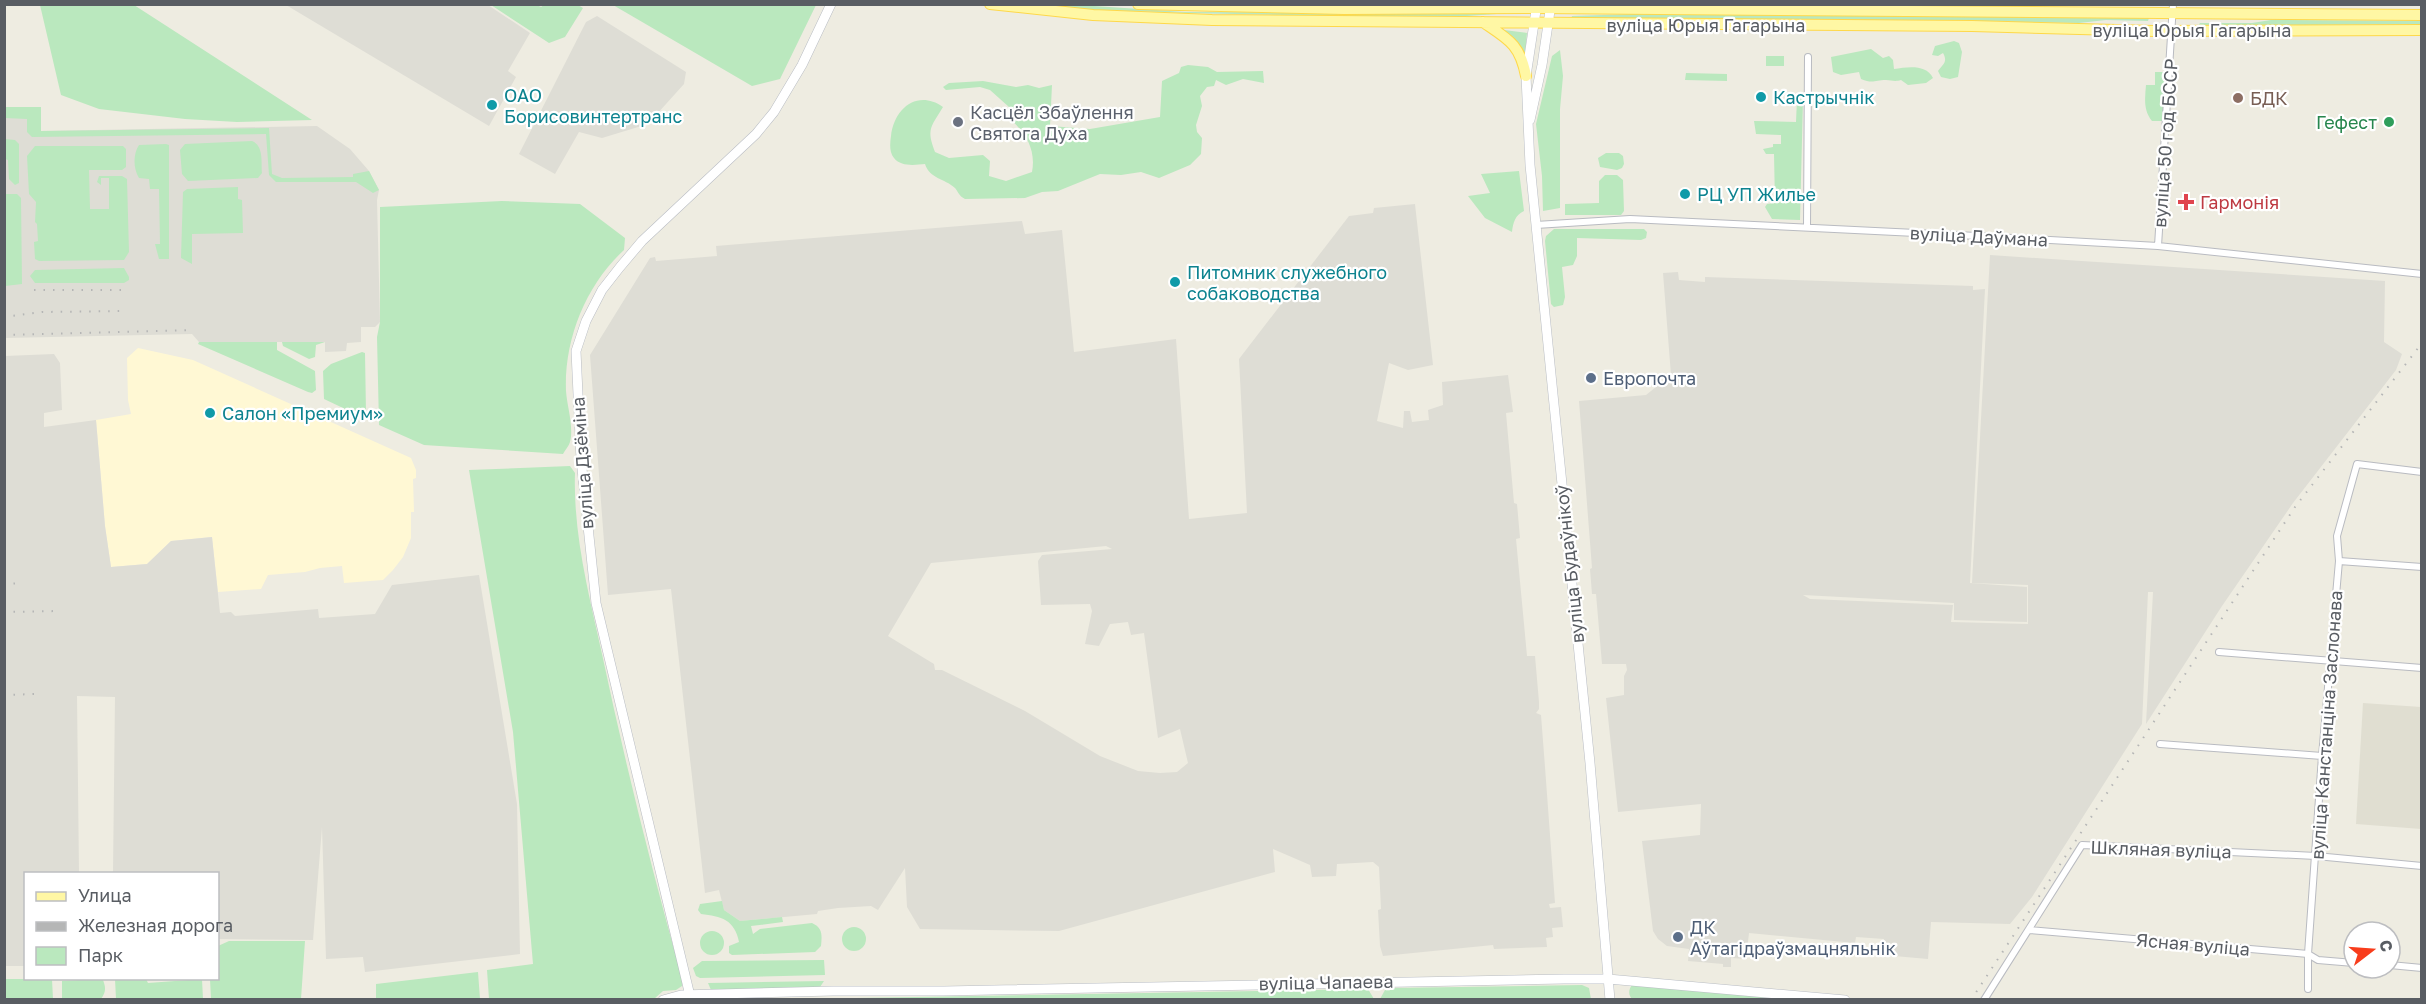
<svg xmlns="http://www.w3.org/2000/svg" width="2426" height="1004" viewBox="0 0 2426 1004" font-family="'Golos Text',sans-serif">
<style>
.commercial{fill:#fff8d4}
.industrial{fill:#deddd5;fill-rule:evenodd}
.education{fill:#e0ded1}
.green{fill:#bae8be}
.lines{fill:none;stroke-linecap:round;stroke-linejoin:round}
.street-casing{stroke:#b9bbc1;stroke-width:8}
.secondary-casing{stroke:#b9bdc4;stroke-width:10}
.primary-casing{stroke:#fed84a;stroke-width:12}
.street{stroke:#fff;stroke-width:6}
.secondary{stroke:#fff;stroke-width:9}
.primary{stroke:#fff7a4;stroke-width:10}
.rail{stroke:#b5b6b6;stroke-width:2;stroke-dasharray:1.5 8;stroke-linecap:butt}
.culture-dot{fill:#0f9aa8;stroke:#fff;stroke-width:2}
.education-dot{fill:#8d6e63;stroke:#fff;stroke-width:2}
.worship-dot{fill:#6b7280;stroke:#fff;stroke-width:2}
.leisure-dot{fill:#2e9e5b;stroke:#fff;stroke-width:2}
.health-dot{fill:#e0444e;stroke:#fff;stroke-width:2}
.service-dot{fill:#5c6f8a;stroke:#fff;stroke-width:2}
.labels{text-anchor:middle;dominant-baseline:central;stroke-width:4.5;stroke-linejoin:round;paint-order:stroke}
.street-label{font-size:18px;fill:#595d63;stroke:#fff}
.culture-label{font-size:18px;fill:#0d838f;stroke:#fff;text-anchor:start}
.education-label{font-size:18px;fill:#785e54;stroke:#fff;text-anchor:start}
.worship-label{font-size:18px;fill:#5b616d;stroke:#fff;text-anchor:start}
.leisure-label{font-size:18px;fill:#27864d;stroke:#fff;text-anchor:end}
.health-label{font-size:18px;fill:#be3a42;stroke:#fff;text-anchor:start}
.service-label{font-size:18px;fill:#4e5e75;stroke:#fff;text-anchor:start}
</style>
<rect width="100%" height="100%" fill="#eeece1"/>
<!-- commercial -->
<path class="commercial" d="M138 348 193 360 411 458 416 470V478L413 479 414 512H411V538L403 557 393 570 383 580 344 583 342 566 320 568 305 572 268 575 261 589 218 592 212 537 171 541 147 564 111 567 105 526 96 420 131 414 128 400 127 358Z"/>
<!-- industrial -->
<path class="industrial" d="M286 5H488L530 33 508 71 516 77 489 126Z
M597 16 686 72 684 84 648 124 602 138 579 132 555 174 519 154 586 22Z
M4 107H41V131L317 126 350 149 369 171 379 190 377 200 380 322 375 327H361V342L347 343 346 351 325 352V342H199L192 334 5 338Z
M1415 204 1433 365 1408 370 1389 363 1377 421 1403 428 1404 411H1410L1412 422 1429 420 1428 410 1443 405 1442 382 1508 375 1513 412 1506 413 1514 503 1517 504 1520 538 1516 539 1527 656H1535L1539 702V709L1536 713 1541 715 1545 767 1555 903 1549 904 1550 908 1561 907 1563 927 1552 928 1553 937 1546 938 1547 947 1494 949 1493 945 1383 956 1380 946 1378 910 1381 909 1379 867 1373 862 1337 864 1336 876 1312 877 1310 865 1273 849 1275 872 1059 931 920 929 907 907 905 868 878 910 871 906 838 908 818 911 817 914 740 921 724 910 719 890 705 893 671 589 608 595 590 355 650 258 655 257 656 261 717 256 716 246 1022 221 1025 234 1062 230 1074 352 1176 339 1189 519 1247 513 1239 359 1349 216 1373 213 1374 208ZM1106 546 1112 549 1042 555 1038 561 1041 605 1090 604 1092 611 1085 644 1099 646 1110 624 1128 622 1131 635 1144 633 1158 738 1180 729 1188 763 1177 772 1160 773 1138 771 1100 756 1025 711 942 670H935L934 664 888 636 931 563Z
M1990 255 2385 281 2384 342 2402 354 2396 370 2293 503 2222 606 2146 724 2153 592H2148L2142 724 2032 897 2010 924 1931 922 1928 959 1883 955 1884 939 1856 937 1855 943 1749 933 1746 959 1731 958V967H1723V964L1688 961 1689 949 1667 946 1658 939 1653 931 1642 841 1700 835 1701 804 1618 812 1606 698 1624 695V676L1627 670 1626 664H1602L1596 594H1592L1590 569 1592 568 1579 401 1646 395 1671 375 1663 273 1678 272 1679 280 1705 282V277L1973 286V290L1985 289 1970 583 2027 587V622L1954 620V603L1803 595 1810 599 1953 605 1951 622 2028 624V585L1972 583Z
M54 354 60 363 62 410 44 413V427L96 420 105 526 111 567 147 564 171 541 212 537 220 613 231 612 235 616 318 609 319 618 375 614 392 585 479 575 517 804 520 954 365 972 363 957 326 959 322 827 313 940 218 939V874L113 873 115 697 77 696 79 873 26 874 25 966H5V356Z"/>
<!-- education -->
<path class="education" d="M2363 703 2421 707V829L2356 824Z"/>
<!-- green -->
<path class="green" d="M576 4 583 8 565 37 549 43 491 5H537L541 7 544 5Z
M1064 4 1185 12 1511 13 1438 18 1185 13 1076 9 1045 5Z
M40 5H134L312 120 237 122 185 119 99 109 61 95Z
M613 5H816L780 79 752 86Z
M1634 14 2149 18 2148 21 2106 20 2079 23 1796 19 1571 20 1572 16Z
M2271 20 2422 21 2421 24 2198 26 2200 23H2252Z
M1504 30 1527 33 1525 54 1504 32Z
M1954 41 1959 43 1962 52 1958 77 1950 79 1941 77 1938 71C1943 64 1948 62 1943 53L1938 56 1932 55 1935 46Z
M1871 49 1883 58 1889 56 1893 60 1894 69C1908 67 1926 64 1933 78L1926 83 1908 85 1901 80C1894 82 1892 80 1886 80 1875 80 1873 84 1861 79L1859 72 1841 75 1833 72 1831 57Z
M1560 50 1563 76 1560 109V208L1543 211 1542 176 1536 124 1552 56Z
M1766 56H1784V66H1766Z
M1188 65 1208 67 1217 72 1263 71 1264 83 1243 79 1226 85 1216 80 1214 86 1207 87 1200 96 1202 106 1196 125 1197 132 1202 138 1201 154 1190 165 1159 178 1141 172 1121 175 1100 174 1058 191 1042 192 1025 198 965 199C959 196 959 193 955 188 944 178 930 179 925 164 915 165 901 167 894 158 889 152 890 143 891 136 894 109 917 89 943 107 931 127 926 129 935 152L949 158 983 155 990 161 989 176 1006 181 1032 172C1036 151 1027 134 1011 120L1009 107 990 90 980 87 946 90 943 87 949 83 983 81 1016 87 1028 85 1039 88 1052 85 1050 126 1090 129 1160 117 1162 81 1179 73 1181 67Z
M2155 72H2165L2163 121H2152C2143 110 2145 98 2146 85H2155Z
M1686 73 1727 74V81L1685 80Z
M1797 99H1803L1800 220 1772 219 1765 207 1767 204 1775 203 1774 154H1766L1763 149 1773 147V144H1781V135L1756 134 1754 121 1796 122Z
M5 107H41V131L269 128 272 174 282 178 353 177V174L369 171 379 190 373 193 356 182H276L269 175 266 134 32 137 27 132V119L5 118Z
M5 139 15 140 19 144V183L15 185 9 179 8 160 5 159Z
M252 141C264 146 261 162 262 173L258 178 188 181 182 174 180 150 185 144Z
M166 144 169 145V259H159L155 244H160L159 189H150L149 179 139 178C133 168 133 154 139 145Z
M35 146H123L126 149V167L122 170H89L90 209H109V178H101V185L97 182 99 176H122L127 179 129 252 124 260 39 261 35 259 34 242 38 241 37 224 35 222 36 202 29 194 27 156Z
M1606 153H1619L1623 156 1624 164 1622 168 1617 170 1600 167 1598 158Z
M1519 171 1524 211C1515 215 1513 223 1512 232L1485 218 1468 196 1490 193 1481 174Z
M1605 175H1617L1623 180 1624 211 1621 215H1565V204L1599 203V181Z
M238 187V199L242 200 243 233 192 234V264L181 258 183 192 187 189Z
M5 194H17L21 198 22 284 5 286Z
M502 201 580 204 625 238 624 250C586 285 564 339 566 391 567 406 574 427 570 442 569 446 565 450 563 454L424 445 379 425 377 337 380 322V207Z
M1554 229H1644L1647 232 1646 238 1641 240 1577 238V256L1573 265 1562 267 1565 297 1563 305 1554 307 1551 304 1545 241 1546 236Z
M124 268 129 277V280L124 283H35L30 276 35 270Z
M199 342H277V350L315 371 316 390 312 393 308 392 198 344Z
M282 342H325L316 345 315 357 309 359 283 346Z
M362 352 365 353 366 413 362 417 324 399 323 371 331 364Z
M570 466 575 473C573 534 589 595 602 654 625 763 652 871 682 978V986L676 990 663 991 654 999H489L487 970 533 964 513 732 469 470Z
M722 901 724 910 740 921 782 917 783 922 751 926 753 934 760 929 812 923C823 928 822 935 821 946L815 952 732 955 729 953V946L739 942C735 920 721 916 701 914L698 910 700 904Z
M842 939a12 12 0 1 1 24 0a12 12 0 1 1-24 0Z
M700 943a12 12 0 1 1 24 0a12 12 0 1 1-24 0Z
M229 941H305L301 999H211L210 979 218 978V946Z
M824 960 825 975 700 978 696 976 693 968 702 961Z
M478 972 480 999H376V984Z
M4 979H52L53 999H5Z
M96 979 103 980C106 988 106 992 101 999H62V981Z
M115 979H146L148 983 202 979 203 999H116Z
M824 981 820 987 711 990 708 983Z
M1582 985 1589 988 1591 999H1380L1385 990 1392 988Z
M1632 985 1798 999 1634 1000C1628 997 1628 990 1632 985Z
M1368 989 1374 999H843L856 998Z"/>
<g class="lines">
<defs>
<path id="street" d="M1536 225 1630 219 1977 236 2158 246 2422 274
M1807 227 1808 57
M2158 246 2173 4
M2339 561 2422 567
M2219 652 2422 668
M2160 744 2322 756
M2030 930 2308 954 2318 960 2354 963
M2390 965 2422 968
M2308 989V954L2322 756 2339 561 2337 536 2357 464 2422 472
M1984 1000 2082 845 2316 856 2422 866"/>
<path id="secondary" d="M1537 4 1526 76 1530 165 1590 763 1610 1000
M1530 120 1542 65 1551 4
M663 1000 681 995 833 991H944L1564 979H1608L1845 1000
M691 1000 596 603 581 459 576 351 586 321 602 290 620 267 642 241 756 134 774 112 802 65 831 4"/>
<path id="primary" d="M990 4 1093 15 1212 20 1972 26 2154 31 2422 30
M1138 4 1344 9 1537 8 2422 15
M1483 22C1508 39 1520 44 1526 76"/>
</defs>
<!-- street casing -->
<use href="#street" class="street-casing"/>
<!-- secondary casing -->
<use href="#secondary" class="secondary-casing"/>
<!-- primary casing -->
<use href="#primary" class="primary-casing"/>
<!-- street -->
<use href="#street" class="street"/>
<!-- secondary -->
<use href="#secondary" class="secondary"/>
<!-- primary -->
<use href="#primary" class="primary"/>
<!-- rail -->
<path class="rail" d="M34 290H124
M4 317 42 312 123 311
M4 335 193 330
M4 584 22 583
M4 612 59 611
M4 695 36 694
M1971 1000 2295 507 2422 343"/>
</g>
<!-- markers -->
<g class="culture-dot">
<circle cx="1761" cy="97" r="6"/>
<circle cx="492" cy="105" r="6"/>
<circle cx="1685" cy="194" r="6"/>
<circle cx="1175" cy="282" r="6"/>
<circle cx="210" cy="413" r="6"/>
</g>
<circle class="education-dot" cx="2238" cy="98" r="6"/>
<circle class="worship-dot" cx="958" cy="122" r="6"/>
<circle class="leisure-dot" cx="2389" cy="122" r="6"/>
<path class="health-dot" d="M2183 193h6v6h6v6h-6v6h-6v-6h-6v-6h6z"/>
<g class="service-dot">
<circle cx="1591" cy="378" r="6"/>
<circle cx="1678" cy="937" r="6"/>
</g>
<g class="labels">
<!-- street labels -->
<g class="street-label">
<text x="1706" y="25">вуліца Юрыя Гагарына</text>
<text x="2192" y="30">вуліца Юрыя Гагарына</text>
<text transform="translate(2165 143) rotate(-86)">вуліца 50 год БССР</text>
<text transform="translate(1979 236) rotate(3)">вуліца Даўмана</text>
<text transform="translate(582 463) rotate(-94)">вуліца Дзёміна</text>
<text transform="translate(1569 564) rotate(-96)">вуліца Будаўнікоў</text>
<text transform="translate(2326 725) rotate(-86)">вуліца Канстанціна Заслонава</text>
<text transform="translate(2161 849) rotate(2)">Шкляная вуліца</text>
<text transform="translate(2193 944) rotate(5)">Ясная вуліца</text>
<text transform="translate(1326 982) rotate(-1)">вуліца Чапаева</text>
</g>
<!-- culture labels -->
<g class="culture-label">
<text x="504" y="95">ОАО<tspan x="504" dy="21">Борисовинтертранс</tspan></text>
<text x="1773" y="97">Кастрычнік</text>
<text x="1697" y="194">РЦ УП Жилье</text>
<text x="1187" y="272">Питомник служебного<tspan x="1187" dy="21">собаководства</tspan></text>
<text x="222" y="413">Салон «Премиум»</text>
</g>
<!-- education labels -->
<g class="education-label">
<text x="2250" y="98">БДК</text>
</g>
<!-- worship labels -->
<g class="worship-label">
<text x="970" y="112">Касцёл Збаўлення<tspan x="970" dy="21">Святога Духа</tspan></text>
</g>
<!-- leisure labels -->
<g class="leisure-label">
<text x="2377" y="122">Гефест</text>
</g>
<!-- health labels -->
<g class="health-label">
<text x="2200" y="202">Гармонія</text>
</g>
<!-- service labels -->
<g class="service-label">
<text x="1603" y="378">Европочта</text>
<text x="1690" y="927">ДК<tspan x="1690" dy="21">Аўтагідраўзмацняльнік</tspan></text>
</g>
</g>
<!-- border -->
<rect width="2426" height="1004" fill="none" stroke="#595d63" stroke-width="12"/>
<!-- legend -->
<rect x="24" y="872" width="195" height="108" fill="#ffffff" stroke="#bdbec1" stroke-width="1.5"/>
<rect x="36" y="892" width="30" height="9" fill="#fff7a4" stroke="#bdbec1" stroke-width="1.5"/>
<text x="78" y="902" font-size="18" fill="#595d63">Улица</text>
<rect x="36" y="922" width="30" height="9" fill="#b5b6b6" stroke="#bdbec1" stroke-width="1.5"/>
<text x="78" y="932" font-size="18" fill="#595d63">Железная дорога</text>
<rect x="36" y="947" width="30" height="18" fill="#bae8be" stroke="#bdbec1" stroke-width="1.5"/>
<text x="78" y="962" font-size="18" fill="#595d63">Парк</text>
<!-- north arrow -->
<g transform="translate(2372 950) rotate(73)"><circle r="28" fill="#ffffff" stroke="#bdbec1" stroke-width="1.5"/>
<path d="M0-4.5L10 22L0 15L-10 22Z" fill="#f83d1c"/>
<text y="-9" font-size="16" font-weight="bold" text-anchor="middle" fill="#595d63">С</text>
</g>
</svg>
